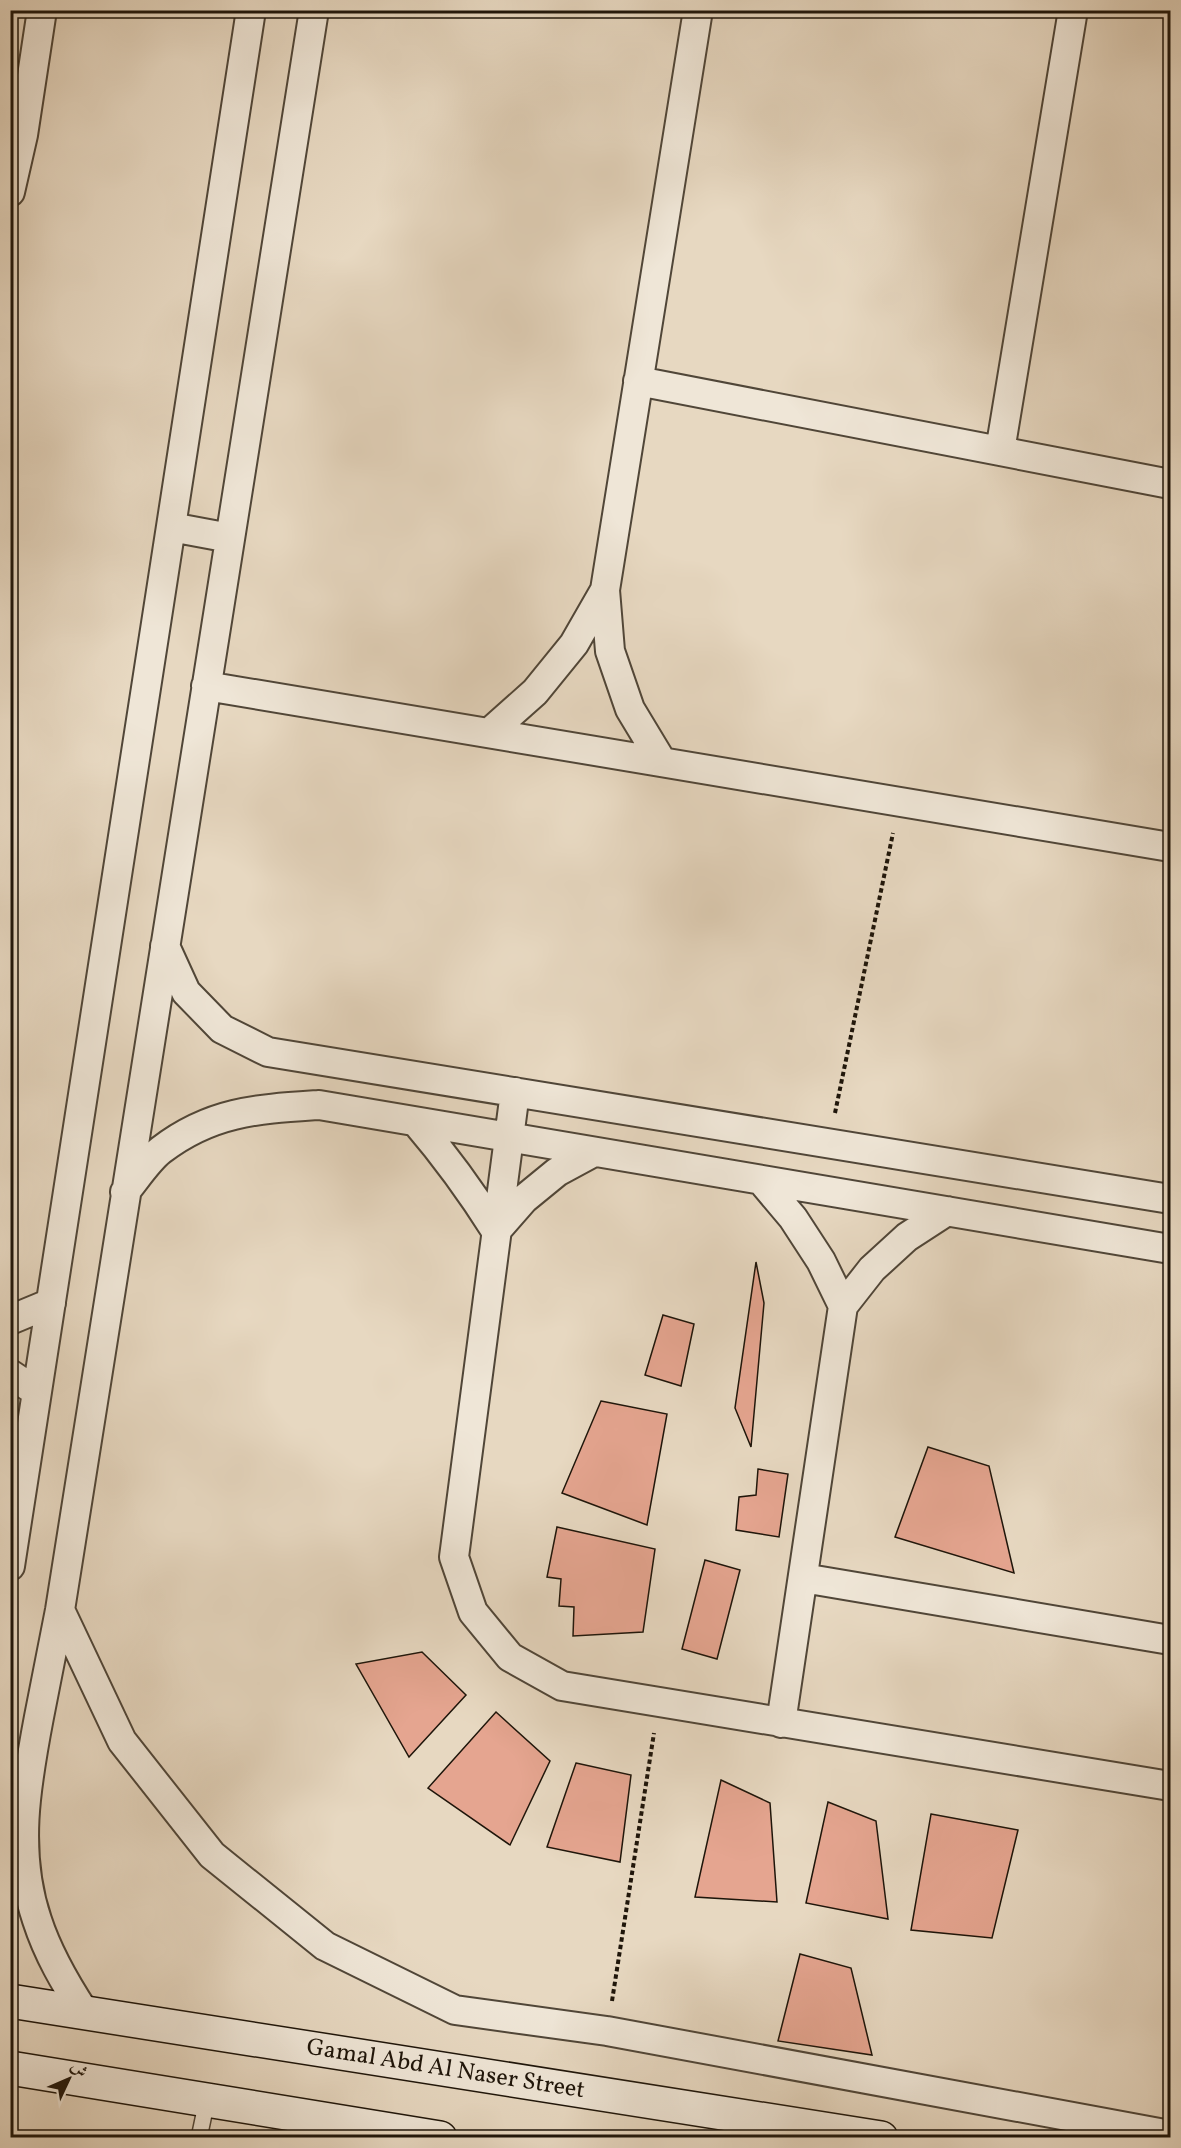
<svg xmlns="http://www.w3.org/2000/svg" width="1181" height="2148" viewBox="0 0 1181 2148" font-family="Vollkorn,Amiri,serif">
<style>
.building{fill:#e5a590;stroke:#1e150a;stroke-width:1.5}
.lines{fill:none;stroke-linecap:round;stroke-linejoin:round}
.service-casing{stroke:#504638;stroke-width:18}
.minor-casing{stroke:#504638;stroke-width:32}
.secondary-casing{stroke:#1e150a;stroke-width:36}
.path{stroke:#1e150a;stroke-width:4;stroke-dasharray:4.5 3;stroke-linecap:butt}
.service{stroke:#efe6d7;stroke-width:15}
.minor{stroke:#efe6d7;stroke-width:28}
.secondary{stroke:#efe6d7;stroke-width:33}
.labels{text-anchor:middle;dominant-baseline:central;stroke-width:5;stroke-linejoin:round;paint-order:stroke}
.street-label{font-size:24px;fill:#1e150a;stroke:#efe6d7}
</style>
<rect width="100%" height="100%" fill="#e7d8c1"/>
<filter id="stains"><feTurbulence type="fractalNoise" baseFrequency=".00333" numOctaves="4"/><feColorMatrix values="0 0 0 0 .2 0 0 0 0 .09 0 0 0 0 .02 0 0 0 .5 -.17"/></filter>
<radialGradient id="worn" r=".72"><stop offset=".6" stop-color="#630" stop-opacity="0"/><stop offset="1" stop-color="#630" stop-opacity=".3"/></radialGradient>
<!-- building -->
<path class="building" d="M756 1262 764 1303 751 1447 735 1408Z
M663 1315 694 1324 681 1386 645 1375Z
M601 1401 667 1414 647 1525 562 1493Z
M928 1447 989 1466 1014 1573 895 1537Z
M758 1469 788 1474 779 1537 736 1530 739 1497 756 1495Z
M557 1527 655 1549 643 1632 573 1636 574 1607 559 1606 561 1579 547 1577Z
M705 1560 740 1570 717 1659 682 1649Z
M422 1652 466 1695 409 1757 356 1664Z
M496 1712 550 1761 510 1845 428 1788Z
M576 1763 631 1775 620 1862 547 1847Z
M721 1780 770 1803 777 1902 695 1897Z
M828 1802 876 1821 888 1919 806 1903Z
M931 1814 1018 1830 992 1938 911 1930Z
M800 1954 851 1968 872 2055 778 2041Z"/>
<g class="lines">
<defs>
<path id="service" d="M199 2138 207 2100"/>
<path id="minor" d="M10 192 23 135 42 10
M638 381 1170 484
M1000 451 1073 10
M171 527 230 538
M206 686 1170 847
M489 733 535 692 574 644 605 590
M662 762 630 709 610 651 605 590 698 10
M165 946 186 992 222 1029 268 1052 1170 1199
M515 1092 454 1557 473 1612 510 1657 562 1686 1170 1786
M416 1122C446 1157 472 1193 496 1231L524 1199 557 1172 594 1152
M761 1180 793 1218 821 1261 843 1306
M125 1192C136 1179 148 1160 161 1150 212 1111 258 1109 319 1105L1170 1249
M10 1320 51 1303
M10 1374 37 1392
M10 1566 251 10
M803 1578 1170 1640
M60 1610 122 1741 212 1855 325 1946 455 2010 607 2031 1170 2135
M781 1723 843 1306 872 1269 907 1237 947 1211
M84 2012C65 1983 48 1954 37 1920 14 1852 26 1785 39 1717 46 1682 53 1646 60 1610L314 10"/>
<g id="secondary">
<path id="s1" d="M10 2001 881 2138"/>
<path d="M10 2068 440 2138"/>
</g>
</defs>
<!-- service casing -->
<use href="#service" class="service-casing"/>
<!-- minor casing -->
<use href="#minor" class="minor-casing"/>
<!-- secondary casing -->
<use href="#secondary" class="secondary-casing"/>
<!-- path -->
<path class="path" d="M835 1113 893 833
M612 2001 654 1733"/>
<!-- service -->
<use href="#service" class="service"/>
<!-- minor -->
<use href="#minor" class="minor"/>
<!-- secondary -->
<use href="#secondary" class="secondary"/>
</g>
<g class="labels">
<!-- street labels -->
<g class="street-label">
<text stroke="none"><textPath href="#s1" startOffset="441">Gamal Abd Al Naser Street</textPath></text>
</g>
</g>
<!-- margin -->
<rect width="1181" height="2148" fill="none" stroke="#e7d8c1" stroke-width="36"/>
<rect x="12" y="12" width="1157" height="2124" fill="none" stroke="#1e150a" stroke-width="3"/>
<rect x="18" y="18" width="1145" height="2112" fill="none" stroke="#1e150a" stroke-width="1.5"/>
<!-- north arrow -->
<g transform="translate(69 2079) rotate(46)" stroke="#efe6d7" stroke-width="4.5" paint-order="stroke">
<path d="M0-4.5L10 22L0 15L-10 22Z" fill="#1e150a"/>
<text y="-9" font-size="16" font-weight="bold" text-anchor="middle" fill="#1e150a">ش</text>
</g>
<rect width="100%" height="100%" filter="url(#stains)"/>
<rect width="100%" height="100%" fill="url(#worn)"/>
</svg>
